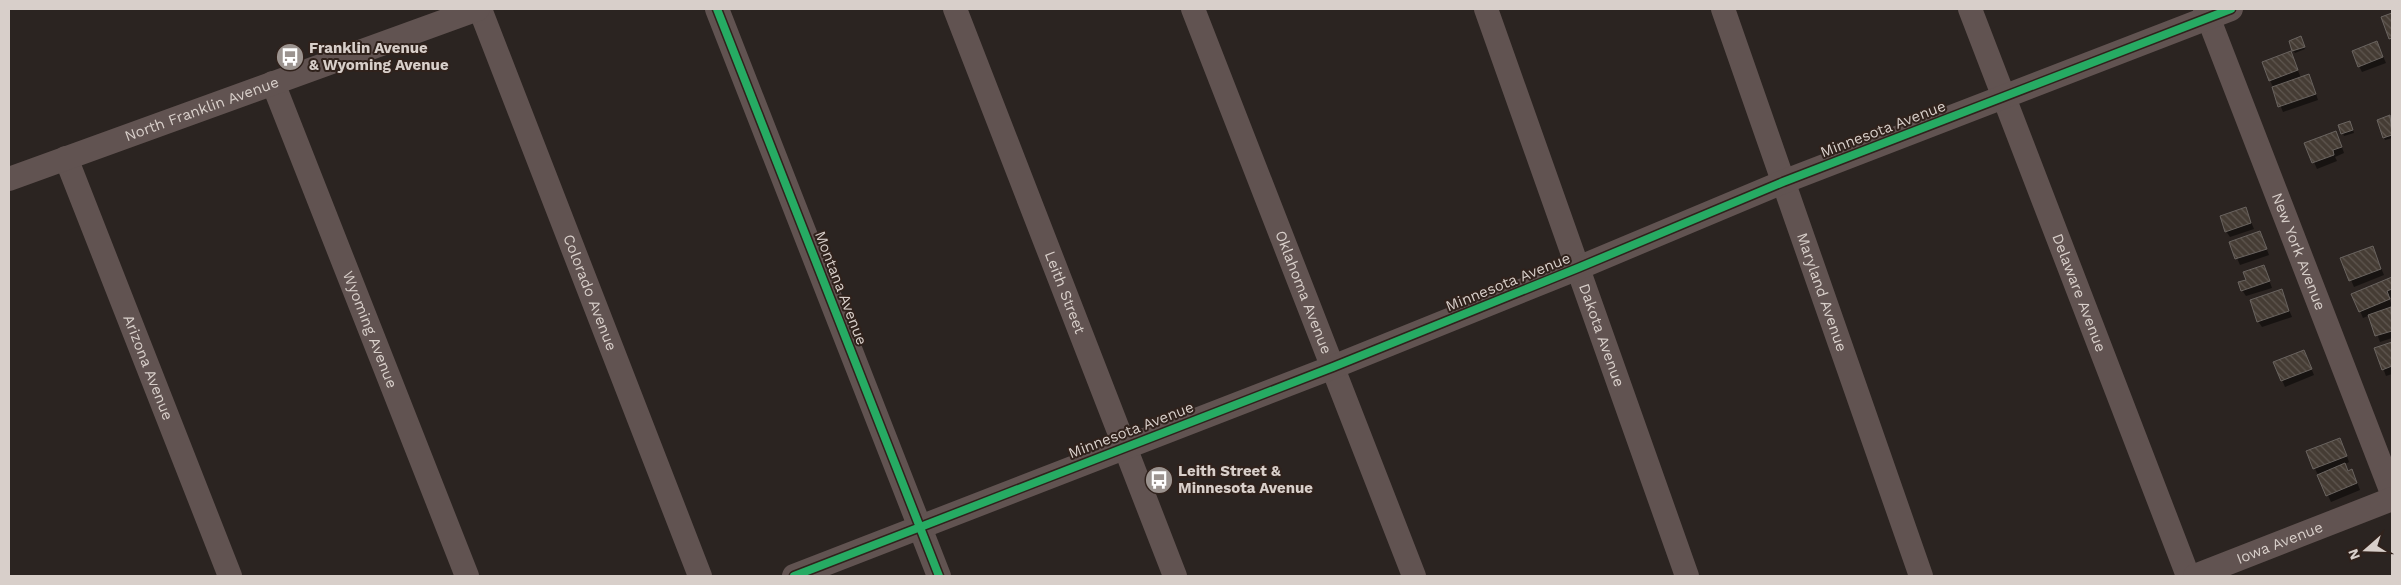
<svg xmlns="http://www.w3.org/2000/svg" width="2401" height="585" viewBox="0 0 2401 585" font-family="'Work Sans',sans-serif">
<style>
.shadow{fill:#0007}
.building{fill:url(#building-back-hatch);stroke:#6a6460}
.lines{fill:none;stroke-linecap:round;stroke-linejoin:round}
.minor{stroke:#615351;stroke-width:24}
.cycleway-casing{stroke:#30221c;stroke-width:11}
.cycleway{stroke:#26ab63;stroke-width:8}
.labels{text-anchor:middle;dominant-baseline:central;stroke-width:4;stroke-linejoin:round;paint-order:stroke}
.poi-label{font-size:15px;font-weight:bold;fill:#d8cfca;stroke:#30221c;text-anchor:start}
.street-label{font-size:15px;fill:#d8cfca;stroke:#30221c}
</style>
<defs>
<pattern id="building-back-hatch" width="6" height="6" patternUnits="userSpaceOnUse" patternTransform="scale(1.25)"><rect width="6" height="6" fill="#453c34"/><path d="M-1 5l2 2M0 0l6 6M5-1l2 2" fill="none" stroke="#5f5750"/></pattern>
</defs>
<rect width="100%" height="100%" fill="#2b2421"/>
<!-- shadow -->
<path class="shadow" d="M2302 40 2305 49 2295 53 2293 50Z
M2377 43 2386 63 2362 72 2359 66Z
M2290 52 2301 78 2308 76 2312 82 2318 100 2283 112 2270 80Z
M2390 117 2392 138 2385 140 2384 137Z
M2351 125 2354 133 2344 136 2340 126Z
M2339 139 2344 153 2335 157 2337 161 2317 169 2306 144Z
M2245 208 2254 229 2230 237 2226 231Z
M2260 232 2269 255 2240 265 2230 242Z
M2372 247 2384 275 2354 287 2342 259Z
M2264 266 2272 288 2246 296 2242 290 2247 280Z
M2392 279V297L2389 298 2392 306 2389 307 2392 313V338L2380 342 2370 315 2363 318 2353 294Z
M2281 291 2292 317 2262 327 2258 321Z
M2392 343V374L2386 376 2376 349Z
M2304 352 2314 375 2285 387 2275 363Z
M2343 445 2349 462 2344 465 2355 477 2360 490 2331 502 2307 452Z"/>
<!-- building -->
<path class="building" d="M2392 13V38L2389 39 2381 17Z
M2301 36 2305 47 2292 51 2289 41Z
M2377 41 2383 57 2358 67 2352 51Z
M2291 51 2298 70 2269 81 2262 62Z
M2309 74 2316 94 2278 107 2272 87Z
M2390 115 2392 135 2383 138 2377 120Z
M2350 121 2353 130 2341 134 2338 125Z
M2336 131 2342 147 2333 150 2334 155 2312 163 2304 143Z
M2246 207 2251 223 2225 232 2220 216Z
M2260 231 2267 249 2235 259 2229 242Z
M2373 246 2381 269 2349 281 2340 258Z
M2264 265 2270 281 2241 291 2238 282 2246 280 2243 272Z
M2392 277V289L2387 291 2390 299 2359 312 2351 294Z
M2282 289 2289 311 2257 322 2250 300Z
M2391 307 2392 331 2375 336 2368 315Z
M2392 342V366L2382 370 2374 348Z
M2304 350 2312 369 2281 381 2273 362Z
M2340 438 2347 456 2313 469 2306 451Z
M2345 463 2348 471 2352 469 2357 483 2326 496 2317 475Z"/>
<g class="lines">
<!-- minor -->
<g class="minor">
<path id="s1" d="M480 9 700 576"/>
<path d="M717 9 939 576"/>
<path id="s2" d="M955 9 1175 576"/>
<path id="s3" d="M1193 9 1414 576"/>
<path id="s4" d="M1486 9 1687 576"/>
<path id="s5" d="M1723 9 1921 576"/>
<path id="s6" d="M1970 9 2188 576"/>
<path id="s7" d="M2205 9 2392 493"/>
<path id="s8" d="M273 83 467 576"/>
<path id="s9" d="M66 158 230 576"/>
<path id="s10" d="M9 179 478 9"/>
<path d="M794 576 1333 367 1578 268 1783 182 2231 9"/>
<path id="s11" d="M2195 576 2392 499"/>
</g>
<defs>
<path id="cycleway" d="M717 9 939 576
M794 576 1333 367 1578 268 1783 182 2231 9"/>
</defs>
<!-- cycleway casing -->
<use href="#cycleway" class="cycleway-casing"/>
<!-- cycleway -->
<use href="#cycleway" class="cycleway"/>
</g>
<!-- icons -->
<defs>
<symbol id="bus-disc" viewBox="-11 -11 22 22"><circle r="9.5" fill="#9b938f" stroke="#30221c"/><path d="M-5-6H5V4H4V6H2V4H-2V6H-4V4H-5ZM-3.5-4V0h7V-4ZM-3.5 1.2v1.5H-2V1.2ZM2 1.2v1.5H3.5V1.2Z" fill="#fff"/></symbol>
</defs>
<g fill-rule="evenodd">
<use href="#bus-disc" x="274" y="41" width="32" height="32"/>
<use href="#bus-disc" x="1143" y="464" width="32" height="32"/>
</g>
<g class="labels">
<!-- poi labels -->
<g class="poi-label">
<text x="309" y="48">Franklin Avenue<tspan x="309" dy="17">&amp; Wyoming Avenue</tspan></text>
<text x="1178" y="471">Leith Street &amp;<tspan x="1178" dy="17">Minnesota Avenue</tspan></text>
</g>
<!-- street labels -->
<g class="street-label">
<text stroke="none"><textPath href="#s10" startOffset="205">North Franklin Avenue</textPath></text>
<text transform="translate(1883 129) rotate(-21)">Minnesota Avenue</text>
<text stroke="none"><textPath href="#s7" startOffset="260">New York Avenue</textPath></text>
<text transform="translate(1508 282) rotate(-22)">Minnesota Avenue</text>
<text transform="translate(841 288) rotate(69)">Montana Avenue</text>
<text stroke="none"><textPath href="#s1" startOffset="304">Colorado Avenue</textPath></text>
<text stroke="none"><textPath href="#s3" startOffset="304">Oklahoma Avenue</textPath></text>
<text stroke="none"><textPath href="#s6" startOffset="304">Delaware Avenue</textPath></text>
<text stroke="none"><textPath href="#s2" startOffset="304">Leith Street</textPath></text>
<text stroke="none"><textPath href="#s5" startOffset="300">Maryland Avenue</textPath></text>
<text stroke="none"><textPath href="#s8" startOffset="265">Wyoming Avenue</textPath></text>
<text stroke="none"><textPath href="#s4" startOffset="346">Dakota Avenue</textPath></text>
<text stroke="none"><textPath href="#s9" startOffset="225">Arizona Avenue</textPath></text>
<text transform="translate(1131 430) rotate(-21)">Minnesota Avenue</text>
<text stroke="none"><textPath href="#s11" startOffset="91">Iowa Avenue</textPath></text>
</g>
</g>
<!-- border -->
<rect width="2401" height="585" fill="none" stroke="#d8cfca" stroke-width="20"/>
<!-- north arrow -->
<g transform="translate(2366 550) rotate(250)" stroke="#30221c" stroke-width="4" paint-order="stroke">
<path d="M0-4L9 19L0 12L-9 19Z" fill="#d8cfca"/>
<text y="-8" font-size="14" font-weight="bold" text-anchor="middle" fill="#d8cfca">N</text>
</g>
</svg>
